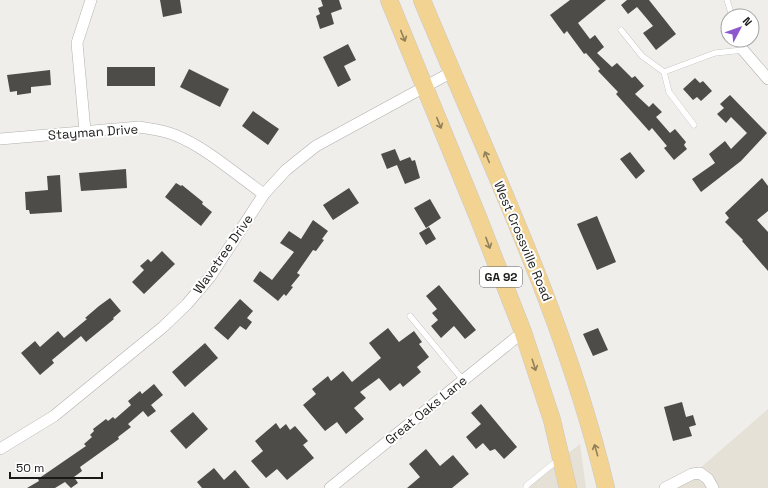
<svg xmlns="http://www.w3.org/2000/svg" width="768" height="488" viewBox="0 0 768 488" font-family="'Space Grotesk',sans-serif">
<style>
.built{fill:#e6e1d7}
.building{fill:#4d4c49}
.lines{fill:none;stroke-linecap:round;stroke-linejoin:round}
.service-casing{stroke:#b2b0ad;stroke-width:6}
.minor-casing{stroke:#b2b0ad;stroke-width:12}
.primary-casing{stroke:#c8c8c8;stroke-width:18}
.service{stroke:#fff;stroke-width:5.5}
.minor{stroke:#fff;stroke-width:11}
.primary{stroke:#f3d391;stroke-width:17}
.oneway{stroke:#91805b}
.labels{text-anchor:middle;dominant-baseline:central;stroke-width:4;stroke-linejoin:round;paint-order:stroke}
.shield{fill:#fff;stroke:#5f5f5e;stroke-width:1}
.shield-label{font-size:12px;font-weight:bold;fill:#1a1a19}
.street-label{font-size:13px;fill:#1a1a19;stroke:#fff}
</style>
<rect width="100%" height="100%" fill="#efeeeb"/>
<!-- built -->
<path class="built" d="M768 409V488H677Z
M580 444 586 488H526L567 454Z"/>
<!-- building -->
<path class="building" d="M160 0H180L182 13 163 17Z
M321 0H339L342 9 331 13 334 24 320 29 316 16 320 14 318 8 323 6Z
M570 0H606L578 23 590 39 595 35 604 47 597 53 612 67 617 63 632 78 635 76 644 86 635 94 649 107 653 103 662 112 656 117 670 133 675 129 686 142 684 145 687 149 674 160 664 148 667 146 652 128 649 131 616 94 618 92 598 71 600 69 586 53 584 54 567 31 564 34 550 15Z
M627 0H649L676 34 656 50 643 33 653 26 637 7 628 14 621 5Z
M348 44 356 60 344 66 351 80 338 87 323 57Z
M107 67H155V86H107Z
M189 69 229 89 220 107 180 87Z
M50 70 51 85 31 87V93L17 95V91L10 92 7 75Z
M695 78 700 83 703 81 712 91 701 101 697 97 693 100 683 89Z
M730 95 767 133 741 161 701 192 692 179 715 163 709 154 725 141 731 149 747 133 731 117 726 123 717 114 724 108 720 104Z
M253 111 279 129 268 145 242 126Z
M395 149 400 161 410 157 412 161 415 160 420 178 405 184 397 165 387 169 381 154Z
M630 152 645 171 636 179 620 159Z
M126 169 127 188 81 191 79 173Z
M60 175 62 212 30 214 29 210H26L25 192 48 190 47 176Z
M762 178 768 186V211L757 220 768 232V271L742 241 743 240 725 222 729 218 725 213Z
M176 183 181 186 182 185 203 202 202 204 212 212 201 226 165 197Z
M349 188 359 203 333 220 323 205Z
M430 199 441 218 426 228 414 208Z
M597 216 616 262 597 270 577 224Z
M313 220 328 231 322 239 324 240 316 251 313 250 297 273 300 275 291 286 293 287 286 296 284 294 278 301 253 281 260 271 272 280 294 252 280 243 289 231 301 239Z
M429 227 436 239 426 245 419 233Z
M162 251 175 264 144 294 132 282 144 270 140 266 148 259 151 262Z
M439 285 476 330 465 339 454 326 441 338 431 326 438 320 432 313 437 309 426 296Z
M110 298 121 311 113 318 114 319 86 342 81 336 52 360 54 363 40 375 21 353 35 341 40 347 58 331 64 338 87 319 85 318 99 306Z
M240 299 253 311 247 318 252 322 246 330 240 326 228 340 214 328Z
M388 328 399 342 414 331 422 342 419 344 429 357 417 367 421 372 403 387 400 383 390 391 379 378 360 392 366 398 354 408 364 419 346 434 337 422 325 431 303 405 316 394 312 389 328 376 331 381 343 371 352 382 381 358 369 343Z
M598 328 608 350 593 356 583 334Z
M205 343 218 358 185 387 172 372Z
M154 384 163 395 151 405 156 411 148 417 143 411 128 424 131 427 118 437 119 439 80 467 82 471 74 477 78 483 71 488 65 482 55 488H27L39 481 38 479 86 446 84 444 92 437 90 435 94 431 93 429 106 419 108 421 113 417 115 419 131 405 128 401 140 391 142 394Z
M682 402 686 417 693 415 696 425 689 427 692 436 673 441 664 407Z
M481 404 517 447 504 459 495 449 490 451 483 443 476 449 466 437 481 424 471 413Z
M193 412 208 429 186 449 170 431Z
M276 423 280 429 286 424 290 430 295 426 308 441 303 445 314 458 287 480 277 469 266 478 251 461 263 451 255 441Z
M426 449 440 466 453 455 469 474 452 488H407L420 477 409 464Z
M214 468 224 480 235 470 250 488H202L197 482Z"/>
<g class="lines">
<defs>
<path id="service" d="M727 0 732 16
M621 30 642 56 664 72 715 53 743 50 740 40
M664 72 669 92 694 125
M410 316 463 380
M526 488V486L559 459"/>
<path id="minor" d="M743 50 768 79
M85 131 77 43 91 0
M0 139 139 127C151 129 163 130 175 135 207 148 235 174 264 194
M0 449 54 416 163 327 187 304 210 277 264 194 286 170 316 146 452 72
M330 488 523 332
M665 488 692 474 700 473 708 479 713 488"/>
<path id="primary" d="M389 0 478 217 523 332 552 420 568 488
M422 0C488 160 566 319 606 488"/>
</defs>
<!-- service casing -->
<use href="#service" class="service-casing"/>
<!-- minor casing -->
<use href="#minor" class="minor-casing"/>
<!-- primary casing -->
<use href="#primary" class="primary-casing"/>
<!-- service -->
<use href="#service" class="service"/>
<!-- minor -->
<use href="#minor" class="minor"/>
<!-- primary -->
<use href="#primary" class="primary"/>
</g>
<!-- one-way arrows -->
<defs><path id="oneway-shaft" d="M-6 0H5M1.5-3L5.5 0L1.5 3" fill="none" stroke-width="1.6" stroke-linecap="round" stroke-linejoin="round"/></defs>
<g class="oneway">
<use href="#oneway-shaft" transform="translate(403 36) rotate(68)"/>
<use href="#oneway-shaft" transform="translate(439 123) rotate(68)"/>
<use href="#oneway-shaft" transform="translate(487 157) rotate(-113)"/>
<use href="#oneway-shaft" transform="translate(488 243) rotate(69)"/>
<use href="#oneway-shaft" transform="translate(534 365) rotate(72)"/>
<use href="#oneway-shaft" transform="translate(596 450) rotate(-106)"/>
</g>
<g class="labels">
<!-- shield labels -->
<rect class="shield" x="480" y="267" width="42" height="20" rx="3"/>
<g class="shield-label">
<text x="501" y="277">GA 92</text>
</g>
<!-- street labels -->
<g class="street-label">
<text transform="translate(93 132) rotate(-4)">Stayman Drive</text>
<text transform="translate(523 241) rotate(67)">West Crossville Road</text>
<text transform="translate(223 254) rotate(-55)">Wavetree Drive</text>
<text transform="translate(426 410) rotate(-39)">Great Oaks Lane</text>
</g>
</g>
<!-- north arrow -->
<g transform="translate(740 28) rotate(49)"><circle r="19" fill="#ffffff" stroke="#a3a3a3"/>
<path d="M0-3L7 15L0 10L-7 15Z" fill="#8c57cf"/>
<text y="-6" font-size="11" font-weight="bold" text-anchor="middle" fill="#1a1a19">N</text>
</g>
<!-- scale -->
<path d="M10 472v6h92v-6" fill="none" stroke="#1a1a19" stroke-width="2"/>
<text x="16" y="472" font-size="12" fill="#1a1a19" stroke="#ffffff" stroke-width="3" paint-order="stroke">50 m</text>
</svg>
